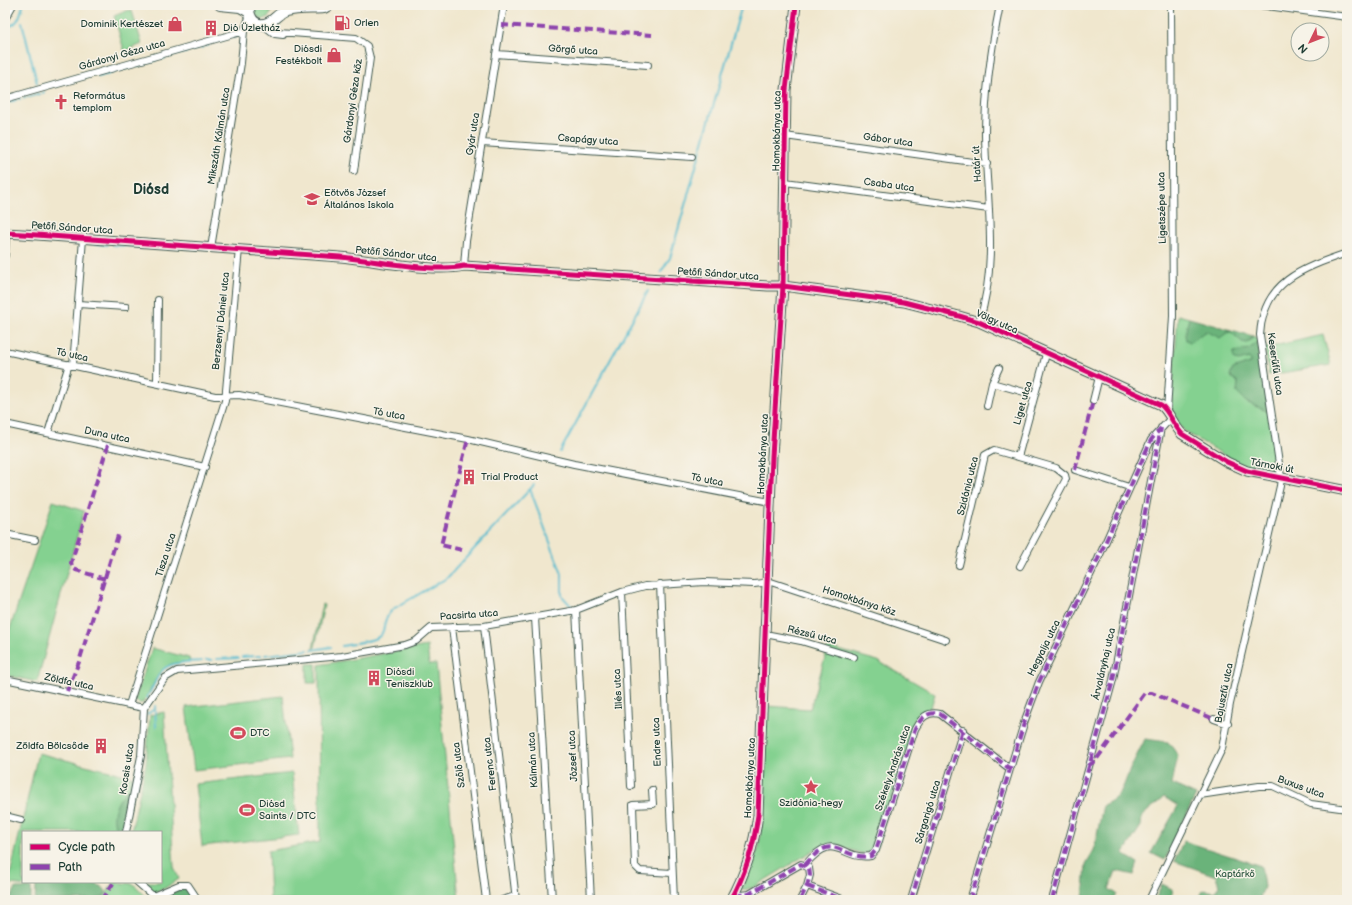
<svg xmlns="http://www.w3.org/2000/svg" width="1352" height="905" viewBox="0 0 1352 905" font-family="'Balsamiq Sans',sans-serif">
<style>
.green{fill:#84d190;stroke:#528762}
.forest{fill:#6bb37a;stroke:#457857}
.lines{fill:none;stroke-linecap:round;stroke-linejoin:round}
.stream{stroke:#52bbcf;stroke-width:2}
.street-casing{stroke:#3e564b;stroke-width:8}
.secondary-casing{stroke:#3e564b;stroke-width:11}
.primary-casing{stroke:#3e564b;stroke-width:12}
.street{stroke:#fff;stroke-width:6}
.secondary{stroke:#fff;stroke-width:9}
.primary{stroke:#fff;stroke-width:10}
.quiet{stroke:#8e44ad;stroke-width:4;stroke-dasharray:8 4;stroke-linecap:butt}
.cycleway-casing{stroke:#f7f3e8;stroke-width:8}
.cycleway{stroke:#d6006c;stroke-width:5}
.labels{text-anchor:middle;dominant-baseline:central;stroke-width:3;stroke-linejoin:round;paint-order:stroke}
.poi-label{font-size:10px;fill:#1f3d34;stroke:#f7f3e8;text-anchor:start}
.street-label{font-size:10px;fill:#1f3d34;stroke:#f7f3e8}
.park-label{font-size:10px;fill:#335b46;stroke:#f7f3e8}
.district-label{font-size:14px;font-weight:bold;fill:#1f3d34;stroke:#f7f3e8}
</style>
<rect width="100%" height="100%" fill="#f7f3e8"/>
<filter id="ink" filterUnits="userSpaceOnUse"><feTurbulence type="fractalNoise" baseFrequency=".025" numOctaves="2"/><feDisplacementMap in="SourceGraphic" scale="8" xChannelSelector="R" yChannelSelector="G"/><feConvolveMatrix kernelMatrix="1 2 1 2 8 2 1 2 1" color-interpolation-filters="sRGB"/></filter>
<filter id="wash" filterUnits="userSpaceOnUse"><feTurbulence type="fractalNoise" baseFrequency=".012" numOctaves="4" result="noise"/><feDisplacementMap in="SourceGraphic" scale="16" xChannelSelector="R" yChannelSelector="G"/><feGaussianBlur stdDeviation="0.9" result="paint"/><feColorMatrix in="noise" values="0 0 0 0 0 0 0 0 0 0 0 0 0 0 0 0 0 1.4 0 .05"/><feComposite in="paint" operator="in"/></filter>
<g filter="url(#wash)">
<rect width="100%" height="100%" fill="#f0e7ce"/>
<!-- green -->
<path class="green" d="M255 11a8 8 0 1 1 16 0a8 8 0 1 1-16 0Z
M129 10 132 11 142 44 126 51 124 50 114 16Z
M1178 315 1189 318 1185 335C1195 334 1209 328 1217 336L1231 332 1235 336 1250 341 1253 336 1258 339V342L1249 349 1234 352 1249 358 1252 361 1250 363 1233 369 1230 376 1238 382 1237 393 1246 402 1269 412 1276 473 1244 467 1184 431 1174 419 1171 410Z
M1323 335 1331 365 1269 375 1265 348Z
M53 501 84 511 37 682 5 675V643Z
M322 604 324 605 315 647 313 649Z
M427 646 429 664H436L459 900H270L268 851 320 842 319 665Z
M828 647 878 661 935 694 931 707 922 713 914 727 876 850 863 854 836 845 819 847 752 888 741 890 759 847 763 804 766 706 810 709Z
M152 648 189 658 190 661 171 664 160 672 143 703H138L135 699Z
M307 664H316V683H307Z
M283 696 290 759 194 770 186 707Z
M164 712 174 867 179 879 165 888 152 893 140 882H161V832H131L146 764 150 715Z
M38 753 133 777 123 832H23V882H38L31 886 8 884Z
M292 773 299 835 202 846 195 784Z
M114 882 134 884 149 900H102Z"/>
<!-- forest -->
<path class="forest" d="M1189 318 1253 336 1247 343 1242 342 1231 332H1228L1220 338 1206 331 1190 342 1186 340 1185 335Z
M1258 342 1269 412 1246 402 1237 393 1238 382 1230 376 1233 369 1250 363 1251 361 1249 358 1239 361 1235 360 1233 356 1234 352 1249 349Z
M1145 739 1168 742 1178 755 1172 784 1196 795 1165 860 1151 853 1178 806 1164 797 1142 816 1141 826 1123 854 1138 863 1134 875 1116 871 1109 889 1117 894 1114 900H1083L1086 864 1094 850 1103 805C1125 796 1123 783 1132 765 1136 756 1141 748 1145 739Z
M129 788 133 789 123 832 116 828C109 812 119 799 129 788Z
M1184 841 1261 866 1264 887 1260 897 1264 900H1199L1203 890 1215 892 1219 885 1216 876 1174 861Z
M40 882C53 882 102 877 106 892L103 897 95 900H35L36 885Z
M1162 884 1172 889 1173 900H1155Z
M183 887 189 889 193 897 187 900H155Z
M16 888H31V900H9Z"/>
<g class="lines">
<!-- stream -->
<path class="stream" d="M22 22 37 83
M5 27C18 26 20 16 23 5
M234 38 236 37
M206 46 209 45
M201 48 203 47
M192 50 198 48
M173 55 187 52
M168 57 171 56
M161 59 165 58
M150 62 156 60
M136 66 147 63
M132 67H133
M124 69 131 67
M120 70H121
M117 71H118
M106 75 114 72
M98 77 104 75
M42 93 44 92
M28 97 39 94
M24 98 26 97
M19 99H20
M5 103 16 100
M70 242H79
M90 243 107 245
M113 245 131 246
M133 246 146 247
M148 247 153 248
M157 248H162
M661 272 670 258 674 244 742 5
M560 452 648 291
M530 489 562 574V596L573 608
M356 643C398 637 374 628 393 609L447 578 534 485
M342 646 353 644
M312 650 331 647
M265 655 308 650
M256 656H261
M242 657 253 656
M217 659 238 658
M206 660H212
M149 699 147 697C153 689 155 680 161 672 169 661 189 662 202 661
M155 709 156 727
M147 714 155 709V706"/>
</g>
</g>
<g filter="url(#ink)">
<g class="lines">
<defs>
<path id="street" d="M1260 5 1347 17
M5 19 13 5
M273 20 275 28 279 32 356 38 367 46 370 58 354 171
M262 24 275 34 283 35
M496 54 648 65
M5 99 244 31
M785 136 987 164
M482 143 692 157
M785 182 989 209
M211 248 241 63 244 31 250 15
M5 255 6 233
M464 266 466 241 504 5
M78 304 126 307
M979 322C999 262 986 197 985 135 985 89 991 49 1000 5
M5 351 215 396 239 395 468 439 574 464 770 502
M73 365 83 239
M157 383 158 300
M992 383 1035 395
M1093 401 1099 377
M987 406 992 383 999 368
M1167 411 1173 316 1171 5
M5 424 205 467
M48 433 69 364
M1018 457 1046 354
M1075 470 1129 487
M5 534 35 540
M959 565 985 455 994 450 1056 468 1065 475 1066 479 1020 566
M660 584 674 900
M622 592 631 786
M576 610 591 900
M535 618 552 900
M484 626 516 900
M452 627 486 900
M765 634 801 641 854 657
M5 679 129 705
M144 708 165 678 177 671 342 656 405 645 416 641 431 628 484 626 576 610 622 592 645 586 704 582 754 584 771 582 946 640
M144 708 129 705 225 401 239 249
M1214 719 1228 724
M652 790 653 804 633 805 635 866 640 871 672 873
M1200 795 1259 786H1273L1311 804 1347 809
M5 816 21 820
M126 832 141 756 144 708
M805 865C836 828 840 861 871 856L876 850 915 729C921 718 927 711 940 714L1010 769
M137 882 153 896 179 885H188L198 900
M807 886 845 900
M735 893 740 895 749 894 801 864 809 868 810 875 807 886 800 900
M502 900 515 896
M911 900 963 730
M970 900 1025 720 1039 682 1098 559 1151 440 1170 419
M1052 900 1113 680 1161 428
M1149 900 1222 749 1230 704 1280 486 1281 477 1260 335C1263 281 1303 268 1347 253"/>
<path id="secondary" d="M5 233C117 240 229 248 340 257 373 260 434 273 464 266L768 286H783L904 302 959 316 979 322 1161 405C1169 411 1173 425 1182 434L1227 462 1247 471 1347 491
M731 900C746 873 754 845 758 815L772 456 783 286 786 90 796 5"/>
<path id="primary" d="M220 5 240 7 249 12
M250 5C247 14 253 26 264 24 273 23 277 13 286 11 298 8 311 9 324 8L329 5"/>
</defs>
<!-- street casing -->
<use href="#street" class="street-casing"/>
<!-- secondary casing -->
<use href="#secondary" class="secondary-casing"/>
<!-- primary casing -->
<use href="#primary" class="primary-casing"/>
<!-- street -->
<use href="#street" class="street"/>
<!-- secondary -->
<use href="#secondary" class="secondary"/>
<!-- primary -->
<use href="#primary" class="primary"/>
<!-- quiet -->
<path class="quiet" d="M501 25 652 35
M1075 470 1093 401
M462 550 441 545 468 439
M105 579 76 570 73 568 71 563 108 445
M67 691 79 662 118 535
M1088 766 1096 760 1145 693H1152L1214 719
M805 865C836 828 840 861 871 856L876 850 915 729C921 718 927 711 940 714L1010 769
M807 886 845 900
M735 893 740 895 749 894 801 864 809 868 810 875 807 886 800 900
M102 900 114 882
M911 900 963 730
M970 900 1025 720 1039 682 1098 559 1151 440 1161 428
M1052 900 1113 680 1161 428"/>
<defs>
<path id="cycleway" d="M5 233C117 240 229 248 340 257 373 260 434 273 464 266L768 286H783L904 302 959 316 979 322 1161 405C1169 411 1173 425 1182 434L1227 462 1247 471 1347 491
M731 900C746 873 754 845 758 815L772 456 783 286 786 90 796 5"/>
</defs>
<!-- cycleway casing -->
<use href="#cycleway" class="cycleway-casing"/>
<!-- cycleway -->
<use href="#cycleway" class="cycleway"/>
</g>
</g>
<!-- icons -->
<defs>
<symbol id="fuel-bare" viewBox="-9 -9 18 18"><path d="M-5.5-6h7V0h2V4h1.3V-2.5L3-4.5l.8-.8L6-3V5H2.5V1h-1V6h-7ZM-4.2-4.7v3.2H.2V-4.7Z" fill="#d1495b" stroke="#f7f3e8" stroke-width="2.5" paint-order="stroke"/></symbol>
<symbol id="shop-bare" viewBox="-9 -9 18 18"><path d="M-5-2.5h2.3a2.7 3.5 0 0 1 5.4 0H5L5.5 6h-11ZM-1.5-2.5h3a1.5 2.3 0 0 0-3 0Z" fill="#d1495b" stroke="#f7f3e8" stroke-width="2.5" paint-order="stroke"/></symbol>
<symbol id="building-bare" viewBox="-9 -9 18 18"><path d="M-4-6H4V6H1V3H-1V6H-4ZM-2.5-4.3h1.7v1.8h-1.7ZM.8-4.3h1.7v1.8H.8ZM-2.5-1h1.7V.8h-1.7ZM.8-1h1.7V.8H.8Z" fill="#d1495b" stroke="#f7f3e8" stroke-width="2.5" paint-order="stroke"/></symbol>
<symbol id="church-bare" viewBox="-9 -9 18 18"><path d="M-1.2-6h2.4v3.5h3.3v2.4h-3.3V6h-2.4V-.1h-3.3v-2.4h3.3Z" fill="#d1495b" stroke="#f7f3e8" stroke-width="2.5" paint-order="stroke"/></symbol>
<symbol id="school-bare" viewBox="-9 -9 18 18"><path d="M0-5L7-2L0 1L-7-2ZM-4 1L0 2.5L4 1V4Q0 6-4 4Z" fill="#d1495b" stroke="#f7f3e8" stroke-width="2.5" paint-order="stroke"/></symbol>
<symbol id="stadium-bare" viewBox="-9 -9 18 18"><path d="M0-5a6.5 5 0 1 0 0 10a6.5 5 0 1 0 0-10ZM-3.5-1.8h7v3.6h-7Z" fill="#d1495b" stroke="#f7f3e8" stroke-width="2.5" paint-order="stroke"/></symbol>
<symbol id="sight-bare" viewBox="-9 -9 18 18"><path d="M0-6L1.8-2.2L6-1.7L2.9 1.2L3.7 5.4L0 3.3L-3.7 5.4L-2.9 1.2L-6-1.7L-1.8-2.2Z" fill="#d1495b" stroke="#f7f3e8" stroke-width="2.5" paint-order="stroke"/></symbol>
</defs>
<g fill-rule="evenodd">
<use href="#fuel-bare" x="331" y="12" width="22" height="22"/>
<use href="#shop-bare" x="164" y="13" width="22" height="22"/>
<use href="#building-bare" x="200" y="17" width="22" height="22"/>
<use href="#shop-bare" x="323" y="44" width="22" height="22"/>
<use href="#church-bare" x="50" y="91" width="22" height="22"/>
<use href="#school-bare" x="301" y="188" width="22" height="22"/>
<use href="#building-bare" x="458" y="466" width="22" height="22"/>
<use href="#building-bare" x="363" y="667" width="22" height="22"/>
<use href="#stadium-bare" x="227" y="722" width="22" height="22"/>
<use href="#building-bare" x="90" y="735" width="22" height="22"/>
<use href="#sight-bare" x="800" y="776" width="22" height="22"/>
<use href="#stadium-bare" x="236" y="799" width="22" height="22"/>
</g>
<g class="labels">
<!-- poi labels -->
<g class="poi-label">
<text x="354" y="23">Orlen</text>
<text x="163" y="24" text-anchor="end">Dominik Kertészet</text>
<text x="223" y="28">Dió Üzletház</text>
<text x="322" y="49" text-anchor="end">Diósdi<tspan x="322" dy="12">Festékbolt</tspan></text>
<text x="73" y="96">Református<tspan x="73" dy="12">templom</tspan></text>
<text x="324" y="193">Eötvös József<tspan x="324" dy="12">Általános Iskola</tspan></text>
<text x="481" y="477">Trial Product</text>
<text x="386" y="672">Diósdi<tspan x="386" dy="12">Teniszklub</tspan></text>
<text x="250" y="733">DTC</text>
<text x="89" y="746" text-anchor="end">Zöldfa Bölcsőde</text>
<text x="811" y="803" text-anchor="middle">Szidónia-hegy</text>
<text x="259" y="804">Diósd<tspan x="259" dy="12">Saints / DTC</tspan></text>
</g>
<!-- street labels -->
<g class="street-label">
<text transform="translate(573 50) rotate(4)">Görgő utca</text>
<text transform="translate(122 55) rotate(-16)">Gárdonyi Géza utca</text>
<text transform="translate(353 101) rotate(-82)">Gárdonyi Géza köz</text>
<text transform="translate(777 131) rotate(-89)">Homokbánya utca</text>
<text transform="translate(473 134) rotate(-81)">Gyár utca</text>
<text transform="translate(219 136) rotate(-81)">Mikszáth Kálmán utca</text>
<text transform="translate(588 140) rotate(4)">Csapágy utca</text>
<text transform="translate(888 140) rotate(8)">Gábor utca</text>
<text transform="translate(977 164) rotate(-93)">Határ út</text>
<text transform="translate(889 185) rotate(8)">Csaba utca</text>
<text transform="translate(1162 208) rotate(-91)">Ligetszépe utca</text>
<text transform="translate(72 228) rotate(4)">Petőfi Sándor utca</text>
<text transform="translate(396 254) rotate(6)">Petőfi Sándor utca</text>
<text transform="translate(718 274) rotate(4)">Petőfi Sándor utca</text>
<text transform="translate(221 321) rotate(-84)">Berzsenyi Dániel utca</text>
<text transform="translate(997 322) rotate(24)">Völgy utca</text>
<text transform="translate(72 355) rotate(12)">Tó utca</text>
<text transform="translate(1275 364) rotate(82)">Keserűfű utca</text>
<text transform="translate(1023 403) rotate(-74)">Liget utca</text>
<text transform="translate(389 414) rotate(10)">Tó utca</text>
<text transform="translate(107 435) rotate(12)">Duna utca</text>
<text transform="translate(763 454) rotate(-87)">Homokbánya utca</text>
<text transform="translate(1272 466) rotate(11)">Tárnoki út</text>
<text transform="translate(707 480) rotate(11)">Tó utca</text>
<text transform="translate(968 486) rotate(-76)">Szidónia utca</text>
<text transform="translate(166 555) rotate(-72)">Tisza utca</text>
<text transform="translate(859 601) rotate(18)">Homokbánya köz</text>
<text transform="translate(469 615) rotate(-4)">Pacsirta utca</text>
<text transform="translate(812 635) rotate(14)">Rézsű utca</text>
<text transform="translate(1044 648) rotate(-64)">Hegyalja utca</text>
<text transform="translate(1104 664) rotate(-77)">Árvalányhaj utca</text>
<text transform="translate(69 682) rotate(12)">Zöldfa utca</text>
<text transform="translate(618 689) rotate(-93)">Illés utca</text>
<text transform="translate(1224 693) rotate(-79)">Bajuszfű utca</text>
<text transform="translate(657 742) rotate(-92)">Endre utca</text>
<text transform="translate(573 756) rotate(-93)">József utca</text>
<text transform="translate(533 760) rotate(-93)">Kálmán utca</text>
<text transform="translate(490 764) rotate(-97)">Ferenc utca</text>
<text transform="translate(459 765) rotate(-97)">Szőlő utca</text>
<text transform="translate(893 768) rotate(-71)">Székely András utca</text>
<text transform="translate(127 769) rotate(-81)">Kocsis utca</text>
<text transform="translate(750 778) rotate(-87)">Homokbánya utca</text>
<text transform="translate(1301 787) rotate(20)">Buxus utca</text>
<text transform="translate(928 812) rotate(-73)">Sárgarigó utca</text>
</g>
<!-- park labels -->
<g class="park-label">
<text x="1235" y="874">Kaptárkő</text>
</g>
<!-- district labels -->
<g class="district-label">
<text x="151" y="189">Diósd</text>
</g>
</g>
<!-- margin -->
<rect width="1352" height="905" fill="none" stroke="#f7f3e8" stroke-width="20"/>
<!-- legend -->
<rect x="22" y="831" width="140" height="52" fill="#f7f3e8" stroke="#a1aaa0"/>
<rect x="30" y="844" width="20" height="6" fill="#d6006c" stroke="#a1aaa0"/>
<text x="58" y="851" font-size="12" fill="#1f3d34">Cycle path</text>
<rect x="30" y="864" width="20" height="6" fill="#8e44ad" stroke="#a1aaa0"/>
<text x="58" y="871" font-size="12" fill="#1f3d34">Path</text>
<!-- north arrow -->
<g transform="translate(1310 42) rotate(227)"><circle r="19" fill="#f7f3e8" stroke="#a1aaa0"/>
<path d="M0-3L7 15L0 10L-7 15Z" fill="#d1495b"/>
<text y="-6" font-size="11" font-weight="bold" text-anchor="middle" fill="#1f3d34">N</text>
</g>
</svg>
